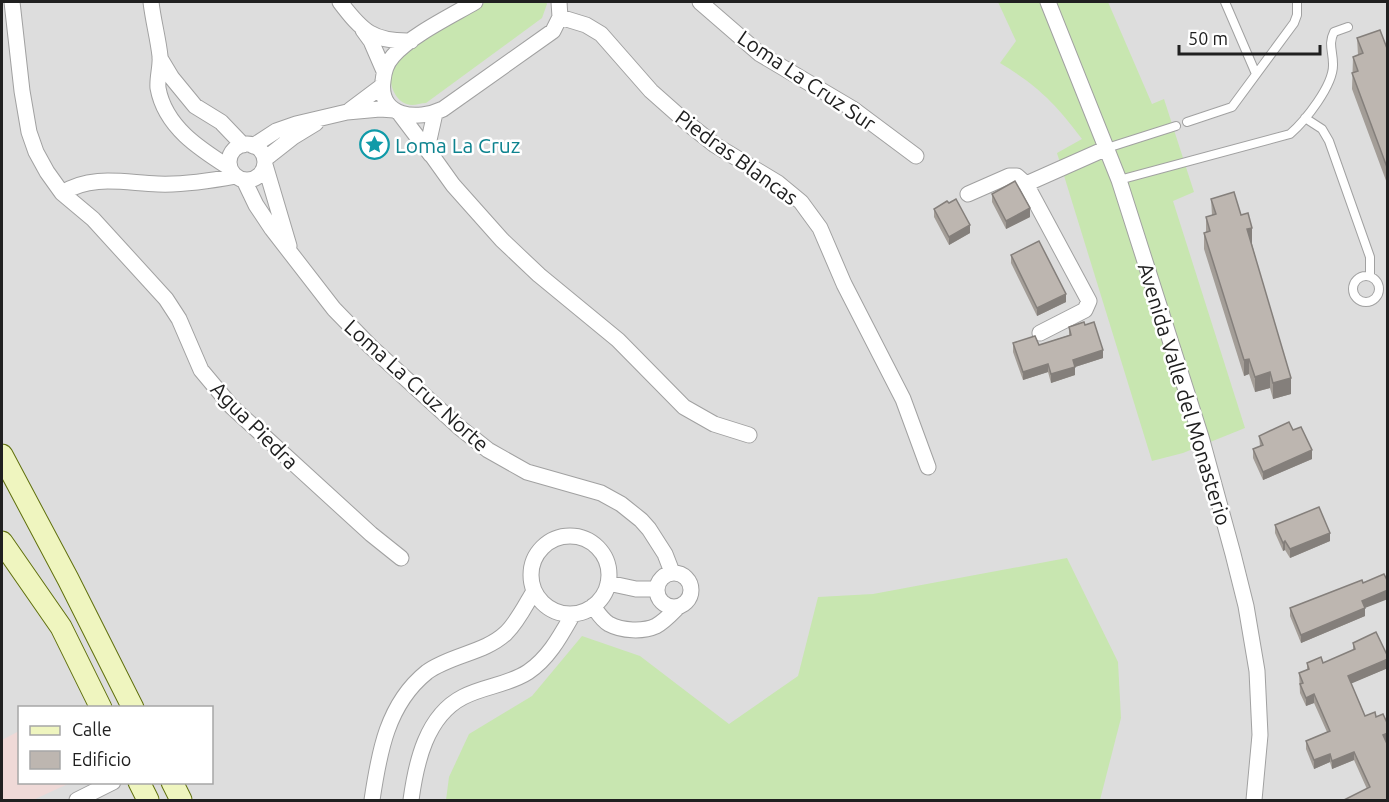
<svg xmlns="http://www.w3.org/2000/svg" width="1389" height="802" viewBox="0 0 1389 802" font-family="Ubuntu,sans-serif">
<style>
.residential{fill:#ddd;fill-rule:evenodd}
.commercial{fill:#efd9d7}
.grass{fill:#c8e6b0}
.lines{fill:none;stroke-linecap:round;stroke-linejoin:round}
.service-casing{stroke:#a1a1a1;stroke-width:10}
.minor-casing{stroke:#a1a1a1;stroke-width:17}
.secondary-casing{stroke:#60700d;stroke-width:23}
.service{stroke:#fff;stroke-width:8}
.minor{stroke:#fff;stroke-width:15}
.secondary{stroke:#eff5bf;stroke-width:21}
.wall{fill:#a39d97}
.shaded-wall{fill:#847f7b}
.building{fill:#bdb6b0;stroke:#847f7b;stroke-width:1.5}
.labels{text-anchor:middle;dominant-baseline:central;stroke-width:5;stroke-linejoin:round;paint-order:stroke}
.street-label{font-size:21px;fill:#202020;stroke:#fff}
.culture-label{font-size:21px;fill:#0d838f;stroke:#fff;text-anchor:start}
</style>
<rect width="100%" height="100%" fill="#efede7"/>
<!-- residential -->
<path class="residential" d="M2 2H1387V800H2ZM20 708H212V782H20Z"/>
<!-- commercial -->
<path class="commercial" d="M19 731 20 782 70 783 33 800H2V740Z"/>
<!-- grass -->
<path class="grass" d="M486 2H546L547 4 542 18 426 103C422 103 416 105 412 105 396 105 387 83 392 70 399 50 465 14 486 2Z
M998 2H1108L1152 104 1164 99 1194 192 1173 201 1245 428 1183 453 1152 461 1057 153 1082 139C1055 103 1038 86 1000 63L1016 41Z
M1067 558 1118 662 1121 718 1100 800H446L449 777 469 734 532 696 582 636 640 656 729 724 798 676 818 597 873 594Z"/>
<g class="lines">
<defs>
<path id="service" d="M1225 2 1256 74
M1305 118 1322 129 1329 141 1370 257V276
M1187 122 1232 107 1294 23 1297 15V3
M1107 148 1176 126
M1119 180 1290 134C1305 121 1334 85 1333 64 1333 51 1328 44 1334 32L1348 27
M1353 289a13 13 0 1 1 26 0a13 13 0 1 1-26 0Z"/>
<path id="minor" d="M12 2 22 91 29 132 36 152 47 172 62 193 93 219 166 299 179 319 201 370 232 407 371 534 401 558
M151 2C153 20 158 38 160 56 161 66 157 78 158 88 165 127 200 149 230 168
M340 2C362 31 373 42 411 41
M475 2C451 16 410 36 393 56 386 64 384 71 383 81 378 118 418 121 443 109L553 31 560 17 559 2
M700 2 760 54 853 109 916 156
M1048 2 1119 180 1201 437 1233 554 1246 606 1257 671 1260 735 1254 800
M560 17 586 25 601 34 651 91 686 122 715 145 778 183 801 202 820 228 844 284 903 399 928 467
M363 30 371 41 384 71
M160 58 172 78 195 106 221 122 243 145
M350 110 382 86
M435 113 429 140 433 157 453 185 502 240 539 275 618 340 684 407 714 424 749 435
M400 114 431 155
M229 162a18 18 0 1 1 36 0a18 18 0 1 1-36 0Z
M253 146 276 131 296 124 347 112 380 109 394 110
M265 159 293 137 316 123
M265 165 289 246
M244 180 256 205 272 229 334 309 371 347 459 427 488 450 527 472 601 493 621 504 641 520 649 529 665 554 672 572
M1026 184 1107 148
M62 193C92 174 125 183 158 184 184 185 210 181 236 176
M968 194 1009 176H1017L1026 184 1089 301 1085 310 1040 333
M531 575a39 39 0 1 1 78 0a39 39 0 1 1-78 0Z
M657 590a17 17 0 1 1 34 0a17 17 0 1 1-34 0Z
M608 583 636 589H657
M593 606C598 613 602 620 609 624 622 631 643 632 656 626 665 621 672 613 678 607
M77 800 113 782
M372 800C379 753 387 704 427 672 450 655 485 653 506 633 518 621 525 606 534 591
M411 800C416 763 426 716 463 697 484 686 508 685 528 672 549 658 561 635 573 614"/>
<path id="secondary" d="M2 455 68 579 133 708
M2 542 61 627 101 708
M139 782 148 800
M172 782 181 800"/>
</defs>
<!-- service casing -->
<use href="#service" class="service-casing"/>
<!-- minor casing -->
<use href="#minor" class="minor-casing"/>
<!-- secondary casing -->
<use href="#secondary" class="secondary-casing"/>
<!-- service -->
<use href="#service" class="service"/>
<!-- minor -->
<use href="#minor" class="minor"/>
<!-- secondary -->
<use href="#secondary" class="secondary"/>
</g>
<!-- wall -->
<path class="wall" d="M1357 38 1388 51V186L1352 89 1353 57 1358 55Z
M992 194 1030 217 1006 229 992 202Z
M1211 199 1241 215 1252 244 1291 394 1273 399 1270 388 1255 392 1249 374 1244 376 1204 249V233H1206V217L1212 215Z
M934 209 970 233 949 245 934 217Z
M1011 255 1066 302 1037 316 1011 263Z
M1069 327 1103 358 1075 367V375L1051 383 1048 372 1023 380 1013 352V343L1039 345 1069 335Z
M1293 430 1312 459 1263 480 1253 458V449L1260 446 1259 436Z
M1275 525 1330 541 1290 558 1285 550 1283 551 1275 533Z
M1363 583 1365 616 1301 643 1290 616V608Z
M1353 643 1388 668 1351 683 1365 716 1388 741 1386 742 1388 801 1367 789 1354 760 1332 769 1330 762 1314 769 1306 749V741L1327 732 1314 703 1306 706 1300 693 1299 673 1307 670V663H1323L1353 651Z"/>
<!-- shaded-wall -->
<path class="shaded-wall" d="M1030 208V217L1006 229V221Z
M970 225V233L949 245V237Z
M1252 228V244L1247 245V229Z
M1066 294V302L1037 316V308Z
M1103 350V358L1075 367V375L1051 383V374L1073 360Z
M1249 359V374L1244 376V360Z
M1048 364V372L1023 380V372Z
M1270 372V388L1255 392V377Z
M1291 378V394L1273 399V383Z
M1312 450V459L1263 480V472Z
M1330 533V541L1290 558V549Z
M1285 541V550L1283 551V543Z
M1388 590V599L1365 608V616L1301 643V635L1362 601Z
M1388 659V668L1348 685V676Z
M1314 694V703L1306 706V698Z
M1388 733V741L1383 743V735Z
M1354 752V760L1332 769V761Z
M1330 754V762L1314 769V760Z"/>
<!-- building -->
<path class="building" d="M1380 30 1388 51V170L1352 73 1358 71 1353 57 1363 53 1357 38Z
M1015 181 1030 208 1006 221 992 194Z
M1234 192 1241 215 1248 213 1252 228 1247 229 1291 378 1273 383 1270 372 1255 377 1249 359 1244 360 1204 233 1210 231 1206 217 1216 214 1211 199Z
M956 199 970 225 949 237 934 209 947 201 949 203Z
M1039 241 1066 294 1037 308 1011 255Z
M1084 322 1085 325 1094 322 1103 350 1073 360 1075 367 1051 374 1048 364 1023 372 1013 343 1035 336 1039 345 1071 335 1069 327Z
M1289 422 1293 430 1301 427 1312 450 1263 472 1253 449 1263 445 1259 436Z
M1319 507 1330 533 1290 549 1285 541 1283 543 1275 525Z
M1384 574 1388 582V590L1362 601 1365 608 1301 635 1290 608 1362 580 1363 583Z
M1376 632 1388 657V659L1348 676 1365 716 1375 712 1376 717 1383 714 1388 725V733L1383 735 1388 746V801H1342L1370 787 1354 752 1332 761 1330 754 1314 760 1306 741 1330 731 1314 694 1306 698 1300 684 1303 683 1299 673 1309 669 1307 663 1321 657 1323 663 1355 649 1353 643Z"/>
<!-- icons -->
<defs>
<symbol id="sight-ring" viewBox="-11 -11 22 22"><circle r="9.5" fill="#fff" stroke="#0f9aa8" stroke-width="1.5"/><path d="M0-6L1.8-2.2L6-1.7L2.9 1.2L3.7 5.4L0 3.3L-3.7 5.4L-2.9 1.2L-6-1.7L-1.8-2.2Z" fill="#0f9aa8"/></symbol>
</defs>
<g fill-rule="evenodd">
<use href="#sight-ring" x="358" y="128" width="33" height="33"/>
</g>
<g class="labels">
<!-- street labels -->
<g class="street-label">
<text transform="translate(807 80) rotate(34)">Loma La Cruz Sur</text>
<text transform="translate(737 157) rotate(36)">Piedras Blancas</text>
<text transform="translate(417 385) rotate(42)">Loma La Cruz Norte</text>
<text transform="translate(1185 394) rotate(73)">Avenida Valle del Monasterio</text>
<text transform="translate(255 425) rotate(45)">Agua Piedra</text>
</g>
<!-- culture labels -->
<g class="culture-label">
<text x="395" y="145">Loma La Cruz</text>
</g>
</g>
<!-- border -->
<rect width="1389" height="802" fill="none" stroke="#202020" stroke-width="6"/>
<!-- legend -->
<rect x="18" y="706" width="195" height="78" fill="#ffffff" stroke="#a6a6a6" stroke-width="1.5"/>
<rect x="30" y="726" width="30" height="9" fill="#eff5bf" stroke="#a6a6a6" stroke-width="1.5"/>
<text x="72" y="736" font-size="18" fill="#202020">Calle</text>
<rect x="30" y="751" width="30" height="18" fill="#bdb6b0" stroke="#a6a6a6" stroke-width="1.5"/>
<text x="72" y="766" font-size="18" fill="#202020">Edificio</text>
<!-- scale -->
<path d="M1179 45v9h141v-9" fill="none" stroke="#202020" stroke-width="3"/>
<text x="1188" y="45" font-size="18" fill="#202020" stroke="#ffffff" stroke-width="4.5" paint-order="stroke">50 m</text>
</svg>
